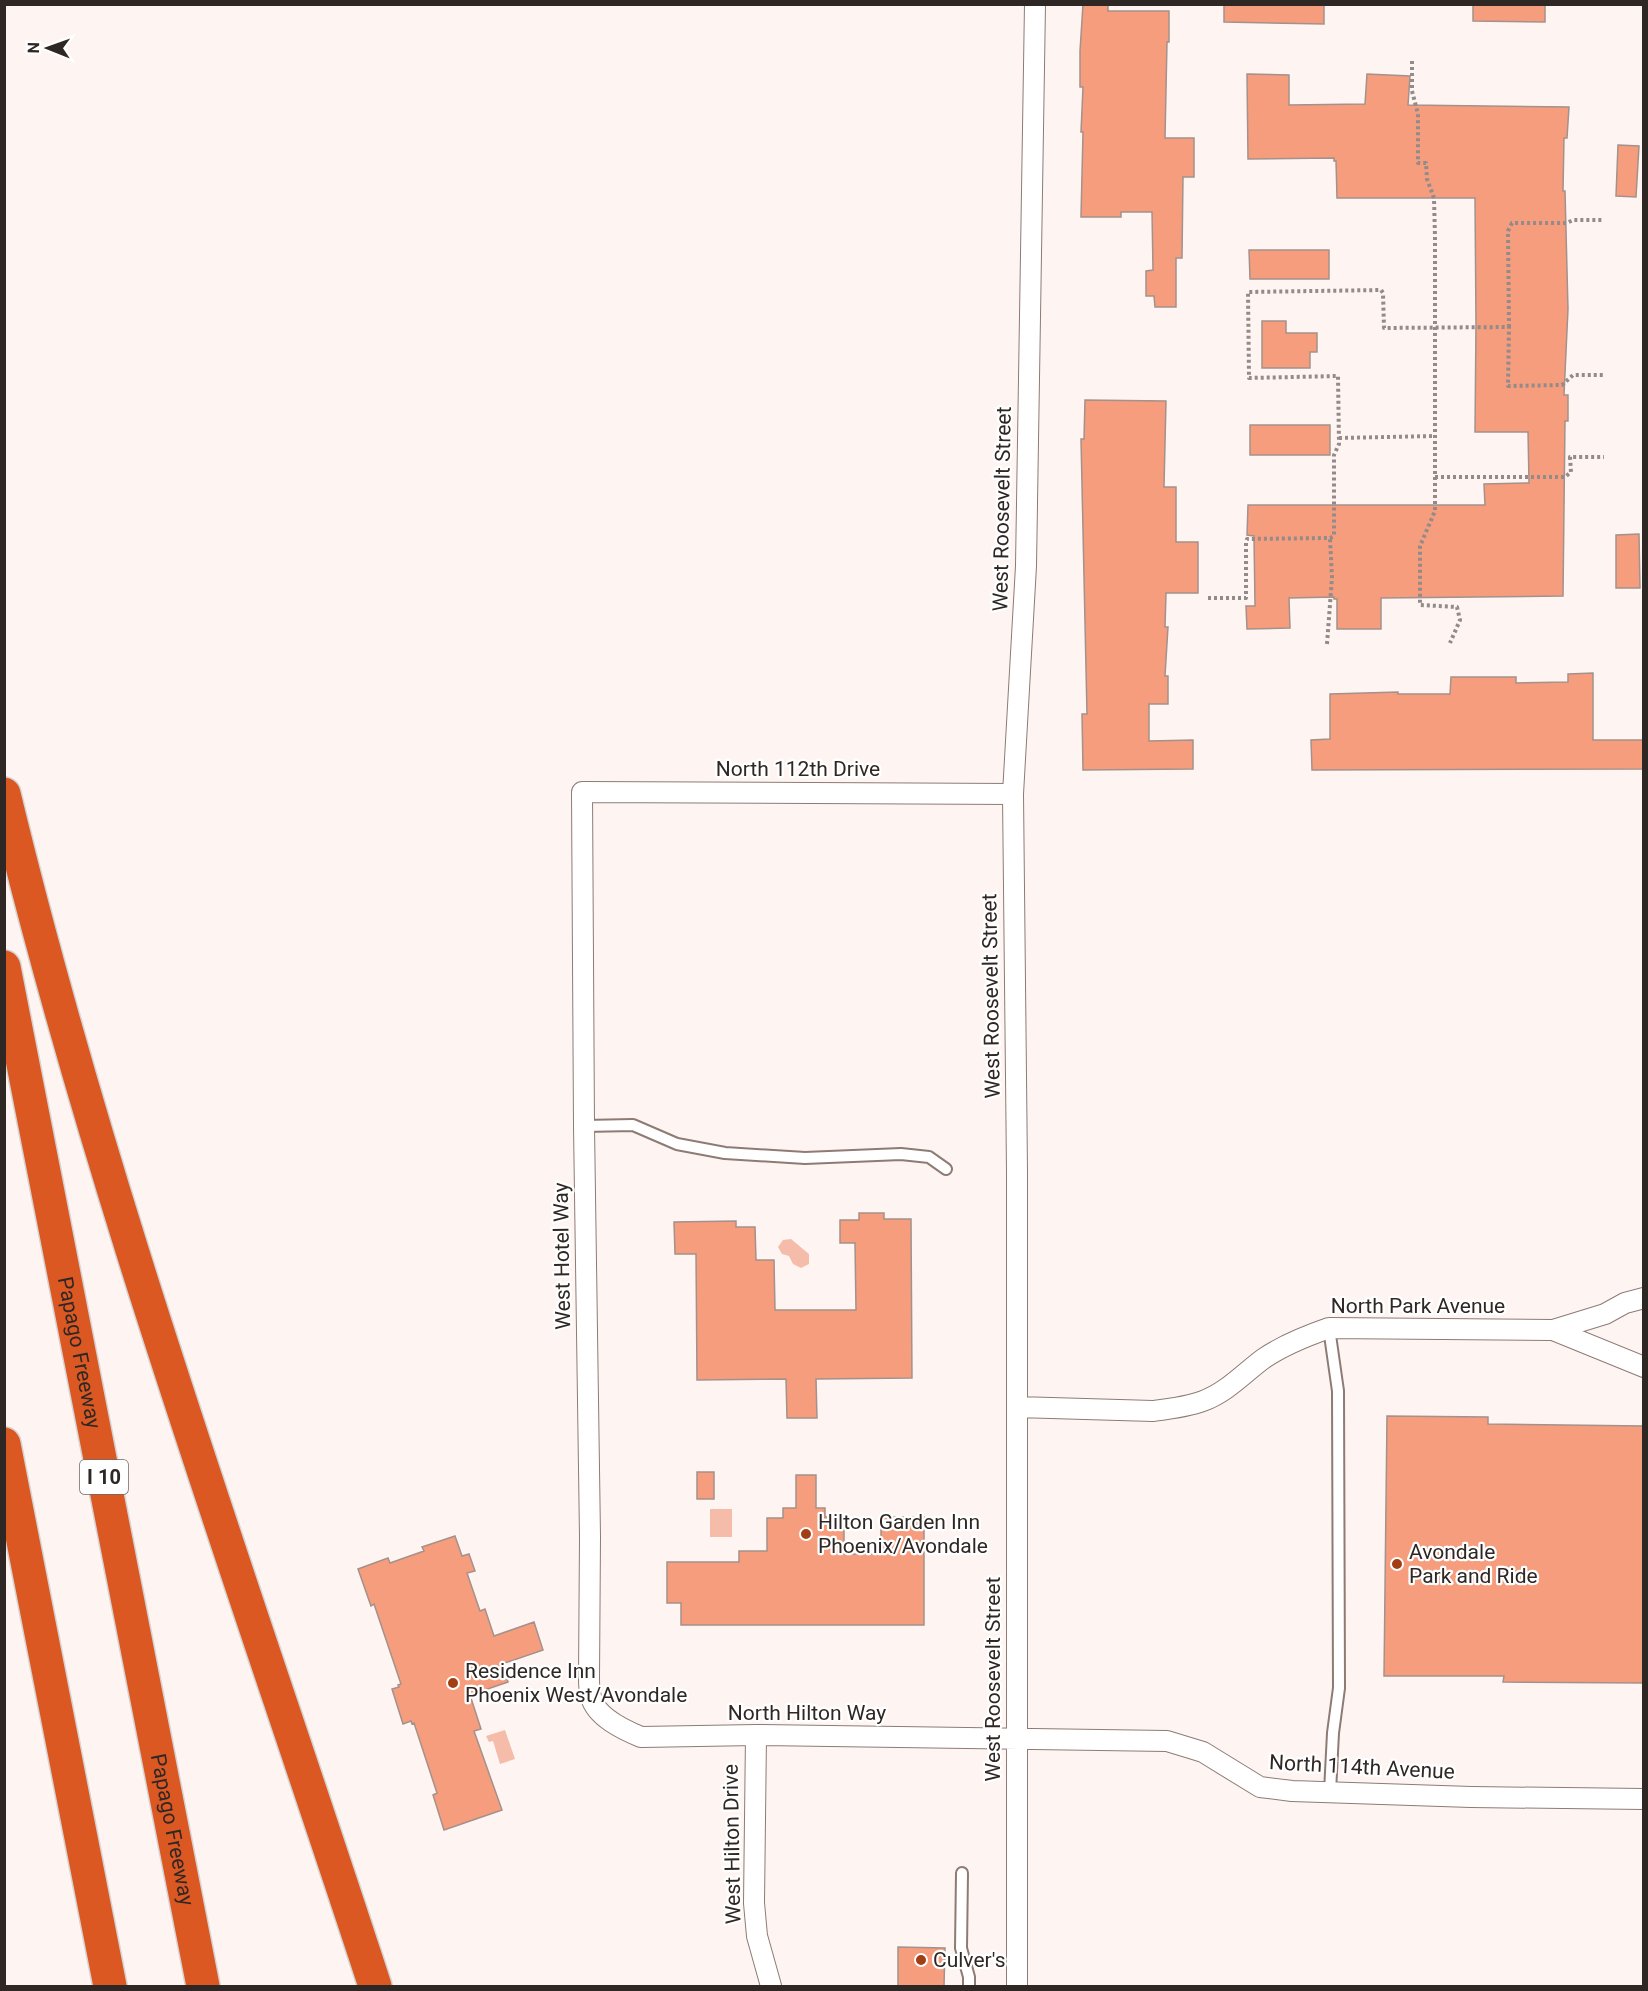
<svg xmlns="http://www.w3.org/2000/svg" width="1648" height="1991" viewBox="0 0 1648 1991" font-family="Roboto,sans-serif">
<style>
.water{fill:#f4bca9}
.building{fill:#f69d7e;stroke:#a4918b;stroke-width:1.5}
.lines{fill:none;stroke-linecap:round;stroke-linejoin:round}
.lane-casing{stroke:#8d7b74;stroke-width:14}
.street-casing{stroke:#8d7b74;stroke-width:22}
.highway-casing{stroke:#d5d4d3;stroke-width:36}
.path{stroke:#938b89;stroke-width:4;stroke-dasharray:3 3;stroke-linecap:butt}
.lane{stroke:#fff;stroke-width:10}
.street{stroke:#fff;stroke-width:20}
.highway{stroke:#dc5823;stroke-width:33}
.poi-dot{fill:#a33d13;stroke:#fff;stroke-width:2}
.labels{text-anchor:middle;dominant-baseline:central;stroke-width:4.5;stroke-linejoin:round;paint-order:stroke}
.shield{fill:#fff;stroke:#6d6866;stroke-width:1.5}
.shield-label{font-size:20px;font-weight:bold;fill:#2e2724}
.street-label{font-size:21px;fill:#2e2724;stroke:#fff}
.poi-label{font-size:21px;fill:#2e2724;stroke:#fff;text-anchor:start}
</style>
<rect width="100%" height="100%" fill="#fef5f3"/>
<!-- water -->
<path class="water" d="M791 1239 809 1254V1264L801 1268 793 1264 789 1256 782 1254 778 1247 783 1240Z
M710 1509H732V1537H710Z
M505 1730 515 1759 500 1764 493 1741 489 1742 486 1736Z"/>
<!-- building -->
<path class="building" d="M1083 4H1108V11H1169V42H1167L1165 138H1194V177H1183L1182 258H1176V307H1155L1154 296H1146V271L1153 270 1152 212H1121V217H1081L1083 132H1081L1083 87H1080V51Z
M1224 4H1324V24L1224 22Z
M1473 4H1545V22L1473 21Z
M1247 74 1289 75V105L1365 104 1367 74 1410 76 1408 105 1569 107 1567 138H1564L1563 191H1565L1568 309 1564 395H1568V421H1565L1563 596 1381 598V629H1337V599H1334V597L1289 598 1290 628 1247 629 1246 606H1255L1254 536 1247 535 1248 505H1485L1484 484 1529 483 1528 432H1475L1476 324 1475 198H1337L1336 161H1334V158L1248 159Z
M1618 145 1639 146 1636 197 1616 196Z
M1249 250H1329V279H1250Z
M1262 321H1286V333H1317V352H1310V368H1262Z
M1085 400 1166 401 1164 487H1176V542H1198V593H1166L1165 627H1168L1165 676H1168V704H1149V741L1193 740V769L1083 770 1082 714H1087L1081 439H1084Z
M1250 425H1330V455H1250Z
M1639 534 1640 588H1616V535Z
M1593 673V740H1644V769L1312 770 1311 740 1330 739V694L1398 692V694H1450L1451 677H1516V683L1568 682V674Z
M859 1213H884V1219H911L912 1378 816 1379 817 1418H787L786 1379 697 1380 696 1254H675L674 1222 736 1221V1227H755L756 1260H774L775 1310H856L855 1243H840V1220H859Z
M1387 1416 1488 1417V1424L1644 1426V1683L1503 1682 1504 1676H1384Z
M697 1472H714V1499H697Z
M796 1475H816V1508H825V1517H844V1554H881V1517H924V1625H681V1603H667V1562H739V1551H767V1518H783V1508H796Z
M455 1536 462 1556 469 1554 475 1571 467 1573 480 1611 485 1609 494 1636 534 1622 543 1650 502 1664 508 1682 470 1695 481 1729 474 1731 502 1810 444 1830 433 1795 437 1793 414 1723 412 1724 411 1721 403 1724 392 1689 399 1687 398 1685 401 1684 374 1604 371 1606 358 1569 388 1558 390 1563 424 1551 422 1547Z
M898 1947 945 1948 944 1986H898Z"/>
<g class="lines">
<defs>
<path id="lane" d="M584 1126 633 1125 677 1144 725 1153 805 1158 901 1154 929 1157 946 1169
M1329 1328 1338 1391 1339 1688 1333 1733 1330 1792
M962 1873 961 1948 969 1977V1986"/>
<path id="street" d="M1013 794 582 792 584 1126 590 1537 589 1678C589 1684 589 1691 591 1697 596 1717 624 1730 641 1737L756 1735 1167 1741 1203 1752 1260 1787 1292 1791 1471 1797 1644 1799
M1553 1330 1644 1367
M1017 1407 1153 1411C1169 1409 1187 1407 1203 1401 1227 1392 1243 1374 1263 1359 1283 1345 1306 1336 1329 1328L1553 1330 1605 1314 1625 1303 1644 1298
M756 1735 754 1903 757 1936 771 1986
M1017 1986V1171L1013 794 1026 566 1035 4"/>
<g id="highway">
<path d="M4 794C102 1199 246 1591 375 1986"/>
<path id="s1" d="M4 967 203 1986"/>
<path d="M4 1444 110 1986"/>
</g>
</defs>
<!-- lane casing -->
<use href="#lane" class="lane-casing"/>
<!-- street casing -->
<use href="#street" class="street-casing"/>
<!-- highway casing -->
<use href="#highway" class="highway-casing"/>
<!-- path -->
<path class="path" d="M1412 61V91L1418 114V163H1426L1427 179 1434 198 1435 237V511L1420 546V605L1457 607 1460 620 1450 643
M1509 327 1508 231 1512 223H1567L1573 220H1602
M1339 438 1435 436
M1435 477H1565L1571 472 1570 457H1604
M1208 598H1246V543L1247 539 1330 538 1334 536V455L1339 444 1338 376 1249 378 1248 292 1381 290 1383 293 1384 328 1509 327 1508 386 1562 385 1573 375H1603
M1327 644 1332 578 1330 538"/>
<!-- lane -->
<use href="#lane" class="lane"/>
<!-- street -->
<use href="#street" class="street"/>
<!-- highway -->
<use href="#highway" class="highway"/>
</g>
<!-- markers -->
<g class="poi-dot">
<circle cx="806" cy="1534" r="6"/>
<circle cx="1397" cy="1564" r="6"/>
<circle cx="453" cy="1683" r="6"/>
<circle cx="921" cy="1960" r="6"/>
</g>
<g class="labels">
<!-- shield labels -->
<rect class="shield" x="80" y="1460" width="48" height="34" rx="4.5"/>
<g class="shield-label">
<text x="104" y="1477">I 10</text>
</g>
<!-- street labels -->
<g class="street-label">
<text transform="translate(1002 509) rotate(-89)">West Roosevelt Street</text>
<text x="798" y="769">North 112th Drive</text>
<text transform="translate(991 996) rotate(-91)">West Roosevelt Street</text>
<text transform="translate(562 1256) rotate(-91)">West Hotel Way</text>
<text x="1418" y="1306">North Park Avenue</text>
<text stroke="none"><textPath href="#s1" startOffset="393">Papago Freeway</textPath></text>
<text transform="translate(993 1679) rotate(-90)">West Roosevelt Street</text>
<text x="807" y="1713">North Hilton Way</text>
<text transform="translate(1362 1767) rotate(3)">North 114th Avenue</text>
<text stroke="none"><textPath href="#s1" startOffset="879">Papago Freeway</textPath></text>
<text transform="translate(732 1844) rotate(-91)">West Hilton Drive</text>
</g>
<!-- poi labels -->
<g class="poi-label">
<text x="818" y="1522">Hilton Garden Inn<tspan x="818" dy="24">Phoenix/Avondale</tspan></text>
<text x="1409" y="1552">Avondale<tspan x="1409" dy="24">Park and Ride</tspan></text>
<text x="465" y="1671">Residence Inn<tspan x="465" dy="24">Phoenix West/Avondale</tspan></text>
<text x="933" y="1960">Culver's</text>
</g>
</g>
<!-- border -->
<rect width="1648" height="1991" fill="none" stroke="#2e2724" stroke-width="12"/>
<!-- north arrow -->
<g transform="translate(48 48) rotate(271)" stroke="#ffffff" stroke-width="4.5" paint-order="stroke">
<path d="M0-4.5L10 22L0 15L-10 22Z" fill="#2e2724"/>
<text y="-9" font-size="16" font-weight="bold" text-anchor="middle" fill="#2e2724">N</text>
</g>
</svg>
